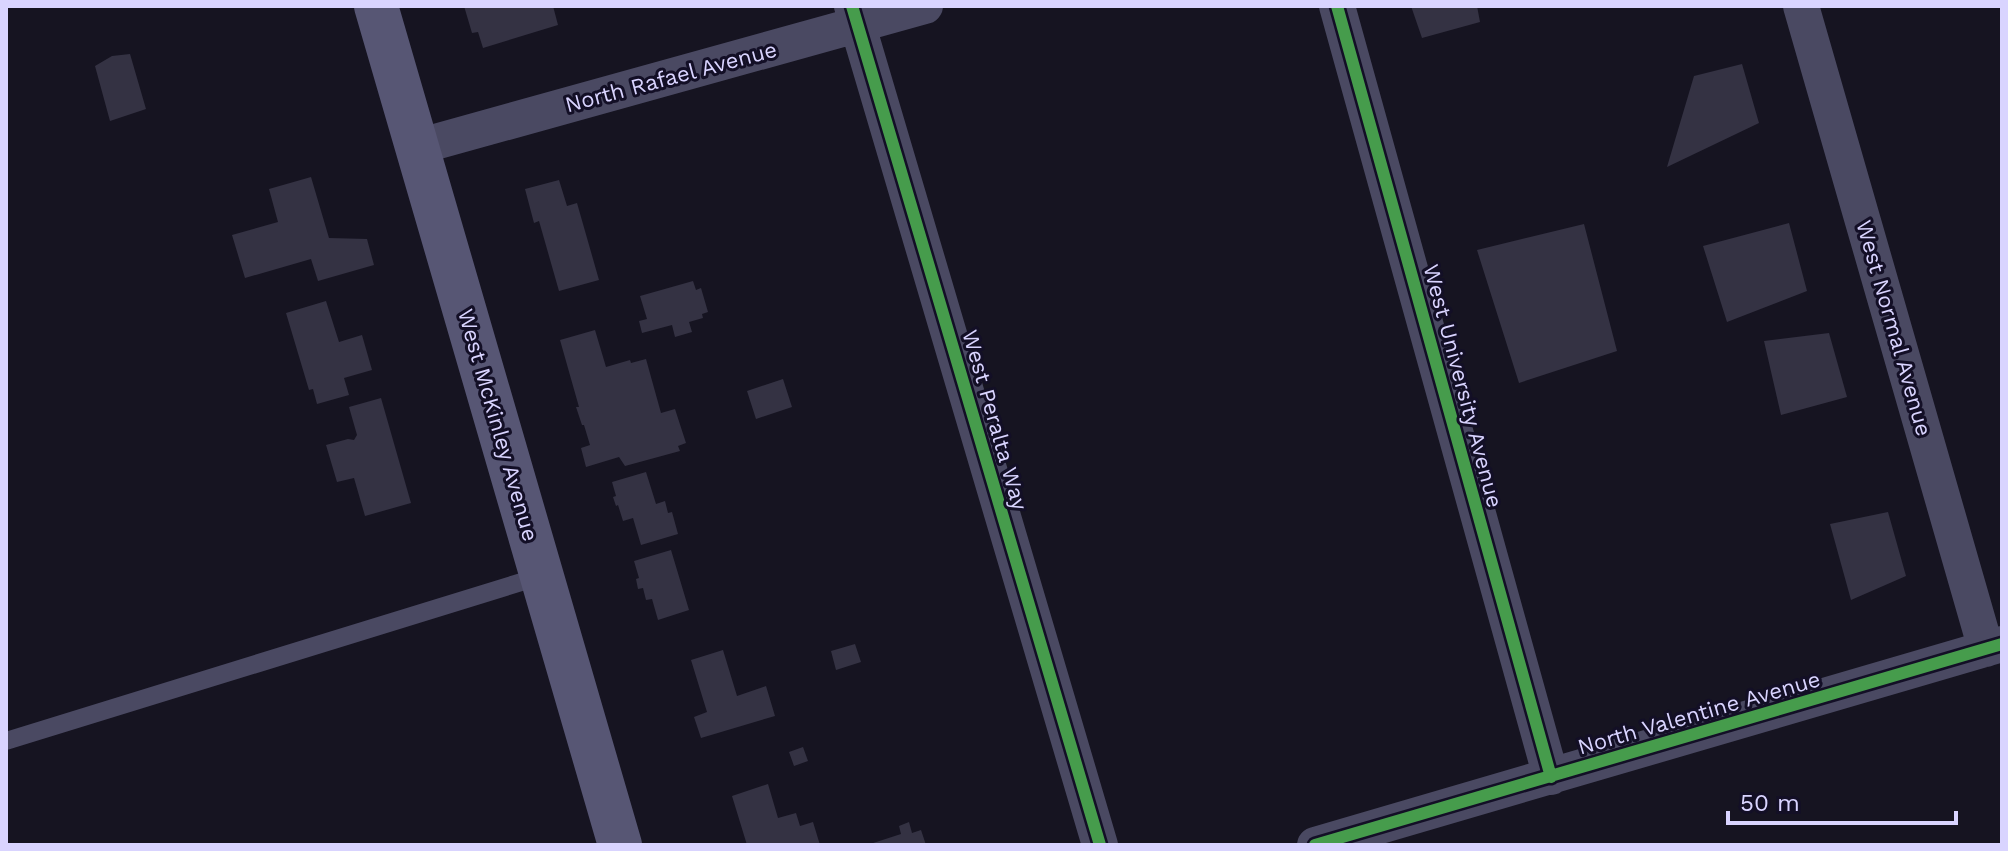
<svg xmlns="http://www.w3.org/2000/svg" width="2008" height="851" viewBox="0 0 2008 851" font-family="'Work Sans',sans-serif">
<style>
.building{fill:#343243}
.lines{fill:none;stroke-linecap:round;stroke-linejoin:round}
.service{stroke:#4a4962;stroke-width:18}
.minor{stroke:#4a4962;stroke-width:36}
.secondary{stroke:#575674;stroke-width:44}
.cycleway-casing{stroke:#130f26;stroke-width:17}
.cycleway{stroke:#469c4c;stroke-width:12}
.labels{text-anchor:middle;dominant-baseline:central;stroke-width:6;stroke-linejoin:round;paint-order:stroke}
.street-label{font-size:22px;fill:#d9d4ff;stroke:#130f26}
</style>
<rect width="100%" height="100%" fill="#161421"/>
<!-- building -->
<path class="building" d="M464 6H553L558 25 483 48 478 32 472 33Z
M1411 6H1477L1480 22 1422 38Z
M130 54 146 109 110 121 95 66 112 56Z
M1742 64 1759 123 1667 167 1694 76Z
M311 177 329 238 367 239 374 265 318 281 311 259 245 278 232 235 278 222 269 189Z
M559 180 567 206 577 203 599 280 559 291 539 221 534 223 525 189Z
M1789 223 1807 291 1727 322 1703 246Z
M1584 224 1617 351 1519 383 1477 250Z
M693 281 696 290 701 288 708 312 702 314 703 318 689 322 692 332 675 337 672 325 642 333 639 321 647 319 640 296Z
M326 301 339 342 362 335 372 370 344 378 349 395 317 404 313 389 309 390 286 313Z
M595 330 606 367 630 360 631 363 646 359 661 413 675 409 686 443 678 446 680 451 625 466 619 457 586 467 581 448 590 445 584 425H582L576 407H579L560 340Z
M1829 333 1847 397 1781 415 1764 341Z
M783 379 792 407 756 419 747 391Z
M381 398 411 503 365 516 354 478 337 482 326 445 348 439 354 440 357 435 349 407Z
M646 472 656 504 665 501 668 513 672 512 678 534 641 545 633 518 623 521 618 505 616 506 613 497 616 496 612 482Z
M1888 512 1906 576 1851 600 1830 524Z
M671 550 689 610 658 620 652 599 646 600 643 588 638 589 636 579 639 578 634 561Z
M855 644 861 662 836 670 831 651Z
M723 650 737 696 766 686 775 716 701 738 694 717 707 712 691 660Z
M803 747 808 761 794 766 789 752Z
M768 784 778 818 796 813 800 826 813 822 820 845H747L732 796Z
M909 822 912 833 921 830 926 845H867L901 834 899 826Z"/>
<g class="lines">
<!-- service -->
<path class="service" d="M6 741 541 576"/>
<!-- minor -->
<path class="minor" d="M852 6 1100 845
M1337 6 1551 777
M1801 6 1986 649
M417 147 925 6
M1315 845 2002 644"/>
<!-- secondary -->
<path class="secondary" d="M376 6 620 845"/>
<defs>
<path id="cycleway" d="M852 6 1100 845
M1337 6 1551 777
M1315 845 2002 644"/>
</defs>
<!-- cycleway casing -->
<use href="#cycleway" class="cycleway-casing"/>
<!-- cycleway -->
<use href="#cycleway" class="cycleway"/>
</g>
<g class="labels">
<!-- street labels -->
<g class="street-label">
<text transform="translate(671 77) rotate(-15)">North Rafael Avenue</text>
<text transform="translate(1894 328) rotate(74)">West Normal Avenue</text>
<text transform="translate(1463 386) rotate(75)">West University Avenue</text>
<text transform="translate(995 420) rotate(74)">West Peralta Way</text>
<text transform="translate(498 425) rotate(74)">West McKinley Avenue</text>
<text transform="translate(1699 713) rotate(-16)">North Valentine Avenue</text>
</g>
</g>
<!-- border -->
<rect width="2008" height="851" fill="none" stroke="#d9d4ff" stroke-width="16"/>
<!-- scale -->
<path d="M1728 811v12h228v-12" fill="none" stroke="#d9d4ff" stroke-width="4"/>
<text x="1740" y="811" font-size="24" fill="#d9d4ff" stroke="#130f26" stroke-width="6" paint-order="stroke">50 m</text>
</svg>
